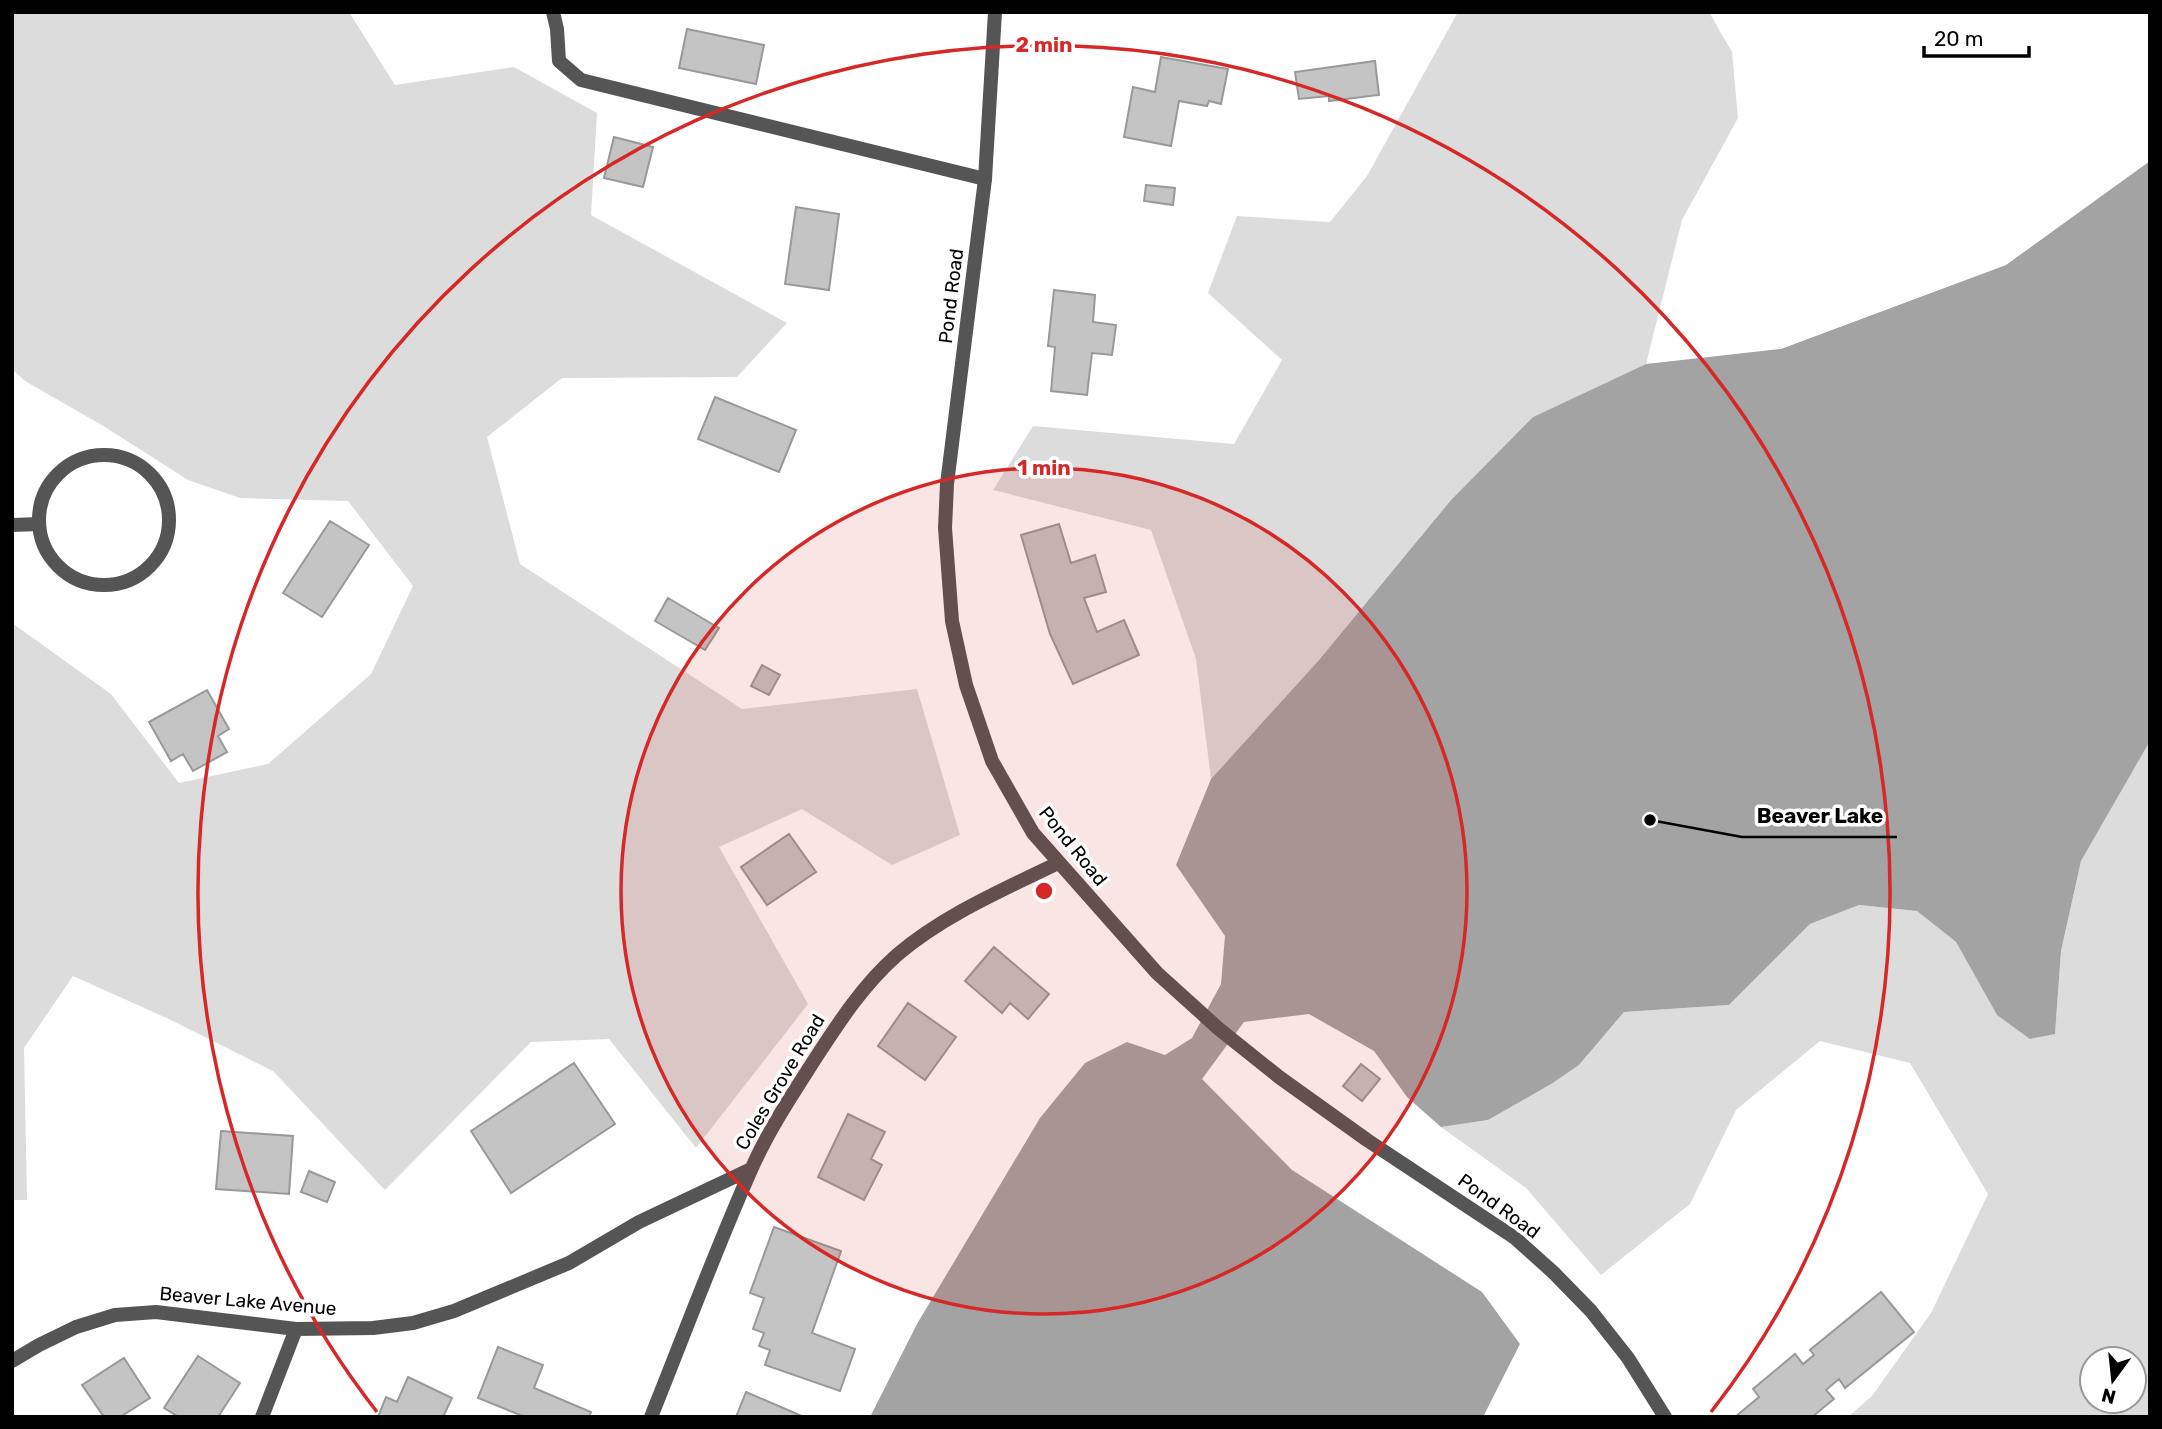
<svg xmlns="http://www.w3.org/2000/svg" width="2162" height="1429" viewBox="0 0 2162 1429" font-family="Rubik,sans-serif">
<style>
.green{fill:#dcdcdc;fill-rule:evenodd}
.water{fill:#a3a3a3}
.building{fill:#c4c4c4;stroke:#999;stroke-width:2}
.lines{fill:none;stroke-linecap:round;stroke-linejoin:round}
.service{stroke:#555;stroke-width:14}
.minor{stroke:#555;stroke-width:14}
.ring{fill:none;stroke:#d62828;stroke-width:3.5}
.labels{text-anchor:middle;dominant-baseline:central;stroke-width:7;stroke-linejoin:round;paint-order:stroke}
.street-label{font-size:19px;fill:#000;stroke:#fff}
.centre{fill:#d62828;stroke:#fff;stroke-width:3.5}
.ring-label{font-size:21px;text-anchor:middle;font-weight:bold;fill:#d62828;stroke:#fff;stroke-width:7;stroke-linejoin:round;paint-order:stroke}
.leader{fill:none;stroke:#000;stroke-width:2.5}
.callout-dot{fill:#000;stroke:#fff;stroke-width:2.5}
.callout-label{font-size:21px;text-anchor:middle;font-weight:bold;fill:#000;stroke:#fff;stroke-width:7;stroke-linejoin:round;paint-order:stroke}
</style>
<rect width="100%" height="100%" fill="#fff"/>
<!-- green -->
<path class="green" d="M12 12H349L395 85 514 67 597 113 591 215 787 323 737 377 562 378 487 437 520 564 742 709 917 689 960 835 892 865 802 809 719 847 808 1004 696 1148 609 1039 531 1042 385 1190 273 1071 171 1020 73 976 24 1048 27 1200H12V623L111 694 179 783 268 764 371 674 413 586 348 501 240 498 188 480 105 427 25 381 12 369Z
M1458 12H1709L1732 52 1738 118 1682 220 1646 364 1533 417 1451 500 1319 660 1211 779 1196 659 1151 530 993 490 1033 426 1234 444 1282 360 1208 293 1237 216 1330 222 1367 176Z
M2150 741V1417H1848L1872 1396 1931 1313 1988 1194 1910 1063 1820 1041 1736 1110 1690 1204 1601 1275 1526 1188 1441 1127 1488 1120 1579 1065 1624 1012 1729 1005 1810 924 1859 905 1917 911 1956 942 1997 1015 2055 1034 2061 951 2081 861ZM2092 1359H2134V1401H2092Z"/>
<!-- water -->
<path class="water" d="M2150 161V741L2081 861 2061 951 2055 1034 2030 1039 1997 1015 1956 942 1917 911 1859 905 1810 924 1729 1005 1624 1012 1579 1065 1551 1084 1488 1120 1441 1127 1407 1097 1374 1051 1309 1014 1244 1022 1202 1079 1292 1170 1482 1292 1520 1344 1483 1417H870L917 1324 1040 1118 1085 1063 1127 1042 1165 1055 1192 1038 1221 984 1225 936 1176 865 1211 779 1319 660 1451 500 1533 417 1646 364 1781 349 2006 265Z"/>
<!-- building -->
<path class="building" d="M687 29 764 45 756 84 679 68Z
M1161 57 1228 69 1221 104 1209 101 1207 106 1179 101 1171 146 1124 137 1133 87 1155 92Z
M1375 61 1379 95 1329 101V96L1299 99 1295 72Z
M614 137 653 147 643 187 604 178Z
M1146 185 1175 188 1173 205 1144 201Z
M796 207 839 214 829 290 785 284Z
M1054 290 1095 295 1093 322 1116 325 1112 355 1092 353 1087 395 1051 391 1055 347 1048 346Z
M715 397 796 430 779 472 698 439Z
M330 521 369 545 322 617 283 593Z
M1059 524 1071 563 1095 555 1106 592 1084 598 1097 632 1124 620 1139 655 1073 684 1050 634 1021 535Z
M668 598 719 628 705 650 655 621Z
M762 665 780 675 769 695 751 686Z
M207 690 229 729 218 736 227 752 193 771 183 754 171 761 149 722Z
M789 834 816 872 767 905 741 867Z
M994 947 1049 994 1028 1019 1010 1003 1002 1013 965 981Z
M908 1003 956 1037 925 1080 878 1046Z
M574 1063 615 1124 511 1193 471 1131Z
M1361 1064 1380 1079 1362 1101 1343 1086Z
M848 1114 885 1132 871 1159 882 1165 864 1200 818 1177Z
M221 1131 293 1136 289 1194 216 1189Z
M309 1171 335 1182 327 1202 301 1192Z
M774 1227 841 1251 812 1333 855 1349 840 1391 765 1365 770 1350 759 1346 764 1333 753 1329 764 1298 750 1293Z
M1881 1292 1914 1332 1845 1388 1839 1379 1826 1390 1834 1399 1812 1417H1735L1759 1397 1753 1389 1795 1354 1803 1364 1814 1355 1810 1350Z
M498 1347 543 1365 534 1388 591 1412 589 1417H525L478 1398Z
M198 1356 240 1383 218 1417H179L164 1408Z
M124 1358 150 1398 120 1417H104L82 1385Z
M408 1377 452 1398 443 1417H378L386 1397 397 1402Z
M746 1392 804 1417H736Z"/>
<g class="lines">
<!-- service -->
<path class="service" d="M553 12 557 29 559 61 581 80 985 179"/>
<!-- minor -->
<path class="minor" d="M995 12 985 179 947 484 945 528 952 621 966 685 992 761 1033 833 1157 973 1219 1029 1279 1077 1367 1140 1515 1238 1554 1273 1591 1311 1628 1358 1665 1417
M39 520a65 65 0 1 1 130 0a65 65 0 1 1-130 0Z
M12 525 39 524
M12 1361 39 1345 76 1327 115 1315 156 1312 296 1329 373 1328 413 1323 454 1311 569 1263 639 1222 751 1169
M262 1417 296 1329
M651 1417C684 1335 715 1251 751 1170 768 1131 792 1095 815 1059 839 1022 863 985 897 955 944 915 1003 890 1058 863"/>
</g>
<!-- distance rings -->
<circle cx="1044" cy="891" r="423" fill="#d62828" fill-opacity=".12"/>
<g class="ring">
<circle cx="1044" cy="891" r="423"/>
<path d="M377 1412A846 846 0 1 1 1711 1412"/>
</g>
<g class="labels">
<!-- street labels -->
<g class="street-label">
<text transform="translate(951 296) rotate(-83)">Pond Road</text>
<text transform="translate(1073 846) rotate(51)">Pond Road</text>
<text transform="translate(780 1082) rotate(-59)">Coles Grove Road</text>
<text transform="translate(1499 1206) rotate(36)">Pond Road</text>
<text transform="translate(248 1301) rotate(5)">Beaver Lake Avenue</text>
</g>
</g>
<circle cx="1044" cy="891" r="10" class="centre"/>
<g class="ring-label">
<text x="1044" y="52">2 min</text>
<text x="1044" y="475">1 min</text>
</g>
<!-- callouts -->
<path class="leader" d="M1650 820L1742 837H1897"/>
<circle class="callout-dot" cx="1650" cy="820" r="7"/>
<g class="callout-label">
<text x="1820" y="823">Beaver Lake</text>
</g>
<!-- border -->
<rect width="2162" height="1429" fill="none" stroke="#000000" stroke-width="28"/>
<!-- north arrow -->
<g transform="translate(2113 1380) rotate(195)"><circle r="33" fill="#ffffff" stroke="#999999" stroke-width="2"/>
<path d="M0-5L12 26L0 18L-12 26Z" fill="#000000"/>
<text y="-10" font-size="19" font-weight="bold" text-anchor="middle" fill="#000000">N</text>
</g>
<!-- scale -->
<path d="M1924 46v10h105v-10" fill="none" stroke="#000000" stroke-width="3.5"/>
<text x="1934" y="46" font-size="21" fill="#000000" stroke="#ffffff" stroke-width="5" paint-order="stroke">20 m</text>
</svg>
